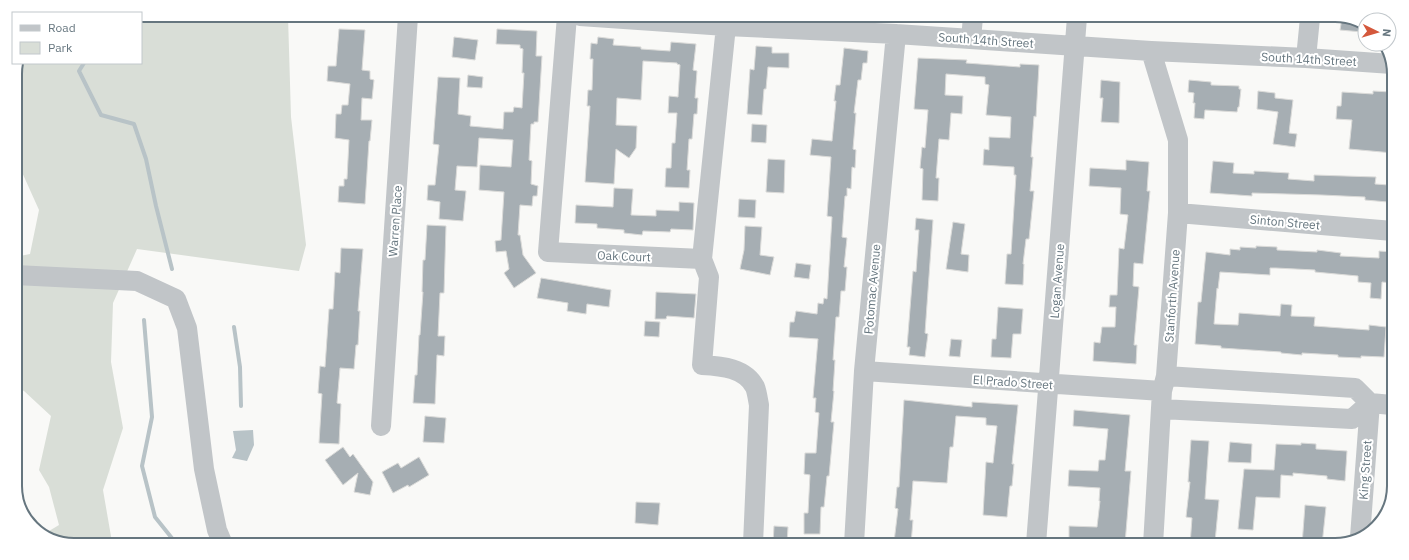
<svg xmlns="http://www.w3.org/2000/svg" width="1409" height="560" viewBox="0 0 1409 560" font-family="'IBM Plex Sans',sans-serif">
<style>
.green{fill:#d9ded7}
.water{fill:#b8c3c7}
.lines{fill:none;stroke-linecap:round;stroke-linejoin:round}
.stream{stroke:#b8c3c7;stroke-width:4}
.building{fill:#a6aeb3;stroke:#dbdbd9}
.minor{stroke:#c1c5c8;stroke-width:20}
.labels{text-anchor:middle;dominant-baseline:central;stroke-width:4;stroke-linejoin:round;paint-order:stroke}
.street-label{font-size:12px;fill:#66767f;stroke:#fff}
.rim{fill:none;stroke:#66767f;stroke-width:2}
</style>
<rect width="100%" height="100%" fill="#f9f9f7"/>
<!-- green -->
<path class="green" d="M141 15 288 16 291 117 306 245 299 271 137 249 113 303 111 362 123 428 103 490 112 542H55L44 534 59 525 49 487 39 470 51 416 24 391 15 386V257L30 254 39 210 21 170 15 166V70L18 63H141Z"/>
<!-- water -->
<path class="water" d="M253 430 254 445 247 461 232 458 236 450 233 431Z"/>
<g class="lines">
<!-- stream -->
<path class="stream" d="M84 63 79 71 101 115 134 124 146 159 156 206 172 269
M144 320 152 417 142 466 155 517 175 542
M234 327 240 367 241 406"/>
</g>
<!-- building -->
<path class="building" d="M1342 18H1354L1363 24 1362 32 1340 30Z
M339 29 365 30 362 70 370 71V79L374 80 372 99 362 98 361 120H372L370 141H369L365 204 338 202 339 186H344V179H347L349 140 335 138 336 114H341L342 105H348L350 84 327 81 328 66H336Z
M497 29 537 31 536 56H542L538 122H534V124H531L529 160 532 161 531 184 538 186 537 196H533L532 206 520 205 518 235H520L523 255 536 273 514 288 504 273 509 269 506 251 496 252 495 241 501 240 504 192 479 190 480 165 511 167 513 140 479 138 477 167 457 166 455 190 466 191 463 221 439 219 440 202 427 200 428 185H435L439 145 433 144 438 77 460 78 458 114 471 116 470 126 503 129 504 112H513L514 107 522 108 524 73H522L523 49 520 48V45L496 44Z
M454 37 478 40 475 60 452 57Z
M598 37 614 39 613 45 641 47V49L670 51 671 42 696 44 693 70 697 71 695 98H698L697 114H694L692 139H689L687 170H690L689 188 665 187 666 168H671L672 143H675L677 113H668L669 96 678 97 680 65 677 64V63L643 61 641 100 617 98 616 125 637 126 636 148 629 158 616 149 614 184 585 182 590 106H587L588 90H592L593 59H590L591 43 597 44Z
M756 46 772 47V53H789V68L768 67 766 89H764L762 115 747 114 750 69 754 70Z
M844 48 868 51 867 63H863L861 80H858L854 113H856L853 149 856 150 855 168 852 167 851 189 847 188V196H845L842 237 847 238 844 267H847L845 291H841L839 317H836L833 360H835L833 391H834L831 422H834L829 476H827L824 507H821L820 534H804V513H808L810 475 804 474 805 453H816L819 413 815 412 816 398H813L818 339 789 337 790 322H794L796 311 817 314 818 303 823 304 824 298 827 299 832 217 827 216 831 157 810 155 812 139 832 141 836 101H834L836 85H840Z
M918 58 967 60 966 63 1020 67V64L1039 65 1036 117 1034 116 1031 157H1033L1030 191H1034L1029 239H1026L1023 264H1024L1023 285 1005 284 1007 254H1011L1016 175H1014V167L983 165 984 149 989 150V137L1010 138 1011 117 986 115 989 85 985 84V77L946 74 945 95 963 96 962 114 951 113 949 140 939 139 936 178H939L938 201 922 200 923 169 920 168 922 147 925 148 928 110 914 109Z
M468 75 483 77 482 88 467 87Z
M1101 80 1120 82 1119 123 1101 122 1103 98H1100Z
M1189 80 1211 82V85L1239 86V89H1241L1239 107H1238L1237 112 1205 110 1204 119 1194 118 1195 103H1193L1194 93 1188 92Z
M1258 91 1275 93V98L1293 100 1289 133 1297 134 1295 147 1273 144 1278 112 1257 109Z
M1373 91 1391 92 1387 138H1393V153L1349 149 1352 120 1336 119 1337 106H1341L1342 92 1373 94Z
M752 124 767 125 766 143 751 142Z
M768 159 785 160 784 193 766 192Z
M1126 160 1149 162 1147 191H1150L1143 264 1134 263 1133 286 1139 287 1134 345H1137L1136 364 1093 361 1094 342 1100 343 1102 327H1115L1116 307H1109L1110 295H1117L1119 248 1124 249 1128 215 1120 214 1121 188 1089 186 1090 168 1126 170Z
M1213 161 1234 163 1233 173 1254 174V171L1289 173 1288 179 1314 181V175L1376 177 1375 184 1389 185 1388 202 1365 200V197L1322 195 1252 193V196L1210 193Z
M614 188 633 189 631 215 656 216V210L679 211V202L694 203 693 230 671 229 670 232 643 231 642 235 624 233V230L597 228V224L575 223 576 205 613 207Z
M739 199 756 200 755 218 738 217Z
M916 218 933 220 925 333 928 334 925 357 909 355 910 347H907L913 271 916 272 919 230H915Z
M953 222 965 224 961 254 969 255 968 272 946 269Z
M427 225 446 226 444 293H440L438 336H445L444 356 437 355 435 404 413 403 415 375H417L419 335H420L423 292H422L423 260H425Z
M745 226 762 227 760 255 774 257 770 275 740 269 744 250Z
M1256 246 1277 247V250L1317 252V250L1341 253 1340 256 1379 258V251L1393 252 1392 283 1382 282 1381 299 1370 298 1371 283 1358 282V276L1315 272V270L1276 268H1270V275L1220 272 1218 289 1217 288 1214 324 1238 325 1239 313 1280 316 1281 304 1292 305 1291 316 1315 317 1314 326 1369 330V325L1386 327 1384 357 1361 356V358L1338 357V355L1302 353V355L1281 353V352L1221 348V346L1195 344 1198 302H1201L1206 252 1230 255V249L1240 250V247L1256 248Z
M341 248 363 249 358 311H360L358 345H356L354 369 340 368 337 403 341 404 339 444 319 443 322 394 318 393 320 366 325 367 329 309H333L335 272 340 273Z
M796 263 811 265 809 279 794 277Z
M541 278 611 290 609 307 587 304 586 314 567 311 568 303 537 298Z
M656 292 696 294 694 318 667 316 666 319H655Z
M998 307 1023 309 1021 334H1013L1011 358 991 357 992 339H996Z
M645 321 660 322 659 337 644 336Z
M951 339 962 340 960 357 949 356Z
M904 400 972 407V402L1018 405 1012 464H1014L1012 486H1010L1007 517 983 515 986 462 993 463 997 426 986 425V418L956 416 953 447H950L947 483 913 481 910 520H913L911 544 894 542 898 509 895 508 897 487H899Z
M1074 410 1130 415 1125 471H1131L1125 544 1090 542H1069V526L1097 527 1100 501H1099L1100 488 1068 486 1069 470 1098 471 1099 460H1105L1108 429 1073 426Z
M425 416 446 418 444 443 423 442Z
M1191 440 1209 441 1205 499 1219 500 1215 542 1203 541V545H1190L1192 518 1186 517 1190 482H1188Z
M1230 442 1252 444 1251 463 1228 462Z
M1301 443 1316 444V449L1347 451 1345 481 1327 479V476L1293 473V476L1281 475 1280 498 1256 497 1253 530 1238 529 1244 469 1274 470 1276 444 1301 445Z
M343 447 350 457 353 454 373 482 370 495 354 492 358 473 343 485 325 460Z
M419 457 429 475 409 487 408 485 393 493 382 472 398 463 401 468Z
M636 502 660 503 658 525 635 523Z
M1305 505 1326 507 1322 545H1302Z
M774 526 788 527 787 544H773Z"/>
<g class="lines">
<!-- minor -->
<path class="minor" d="M567 16 548 252 702 259 726 26
M580 16 726 26 896 34 1151 51 1306 58 1392 64
M971 39 973 17
M1151 51 1178 140V213L1166 376 1162 391 1153 545
M1306 58 1310 18
M1178 213 1393 231
M702 259 709 277 702 365C722 366 745 368 755 387 757 392 758 400 759 405L753 544
M15 275 137 281 176 299 187 328 204 469 217 530 222 542
M864 371 1162 391
M1166 376 1355 388 1370 403 1392 405
M1161 409 1352 419 1370 403
M381 426 408 16
M1360 537 1370 403
M854 544 864 371 896 34
M1036 544 1077 17"/>
</g>
<g class="labels">
<!-- street labels -->
<g class="street-label">
<text transform="translate(986 40) rotate(4)">South 14th Street</text>
<text transform="translate(1309 59) rotate(3)">South 14th Street</text>
<text transform="translate(395 221) rotate(-86)">Warren Place</text>
<text transform="translate(1285 222) rotate(5)">Sinton Street</text>
<text transform="translate(624 256) rotate(2)">Oak Court</text>
<text transform="translate(1057 281) rotate(-86)">Logan Avenue</text>
<text transform="translate(872 289) rotate(-85)">Potomac Avenue</text>
<text transform="translate(1172 296) rotate(-86)">Stanforth Avenue</text>
<text transform="translate(1013 382) rotate(4)">El Prado Street</text>
<text transform="translate(1365 470) rotate(-86)">King Street</text>
</g>
</g>
<!-- crop -->
<path d="M0 0H1409V560H0ZM74 22H1335A52 52 0 0 1 1387 74V486A52 52 0 0 1 1335 538H74A52 52 0 0 1 22 486V74A52 52 0 0 1 74 22Z" fill="#fff" fill-rule="evenodd"/>
<path class="rim" d="M74 22H1335A52 52 0 0 1 1387 74V486A52 52 0 0 1 1335 538H74A52 52 0 0 1 22 486V74A52 52 0 0 1 74 22Z"/>
<!-- legend -->
<rect x="12" y="12" width="130" height="52" fill="#ffffff" stroke="#c2c8cc"/>
<rect x="20" y="25" width="20" height="6" fill="#c1c5c8" stroke="#c2c8cc"/>
<text x="48" y="32" font-size="12" fill="#66767f">Road</text>
<rect x="20" y="42" width="20" height="12" fill="#d9ded7" stroke="#c2c8cc"/>
<text x="48" y="52" font-size="12" fill="#66767f">Park</text>
<!-- north arrow -->
<g transform="translate(1377 32) rotate(95)"><circle r="19" fill="#ffffff" stroke="#c2c8cc"/>
<path d="M0-3L7 15L0 10L-7 15Z" fill="#d4583c"/>
<text y="-6" font-size="11" font-weight="bold" text-anchor="middle" fill="#66767f">N</text>
</g>
</svg>
